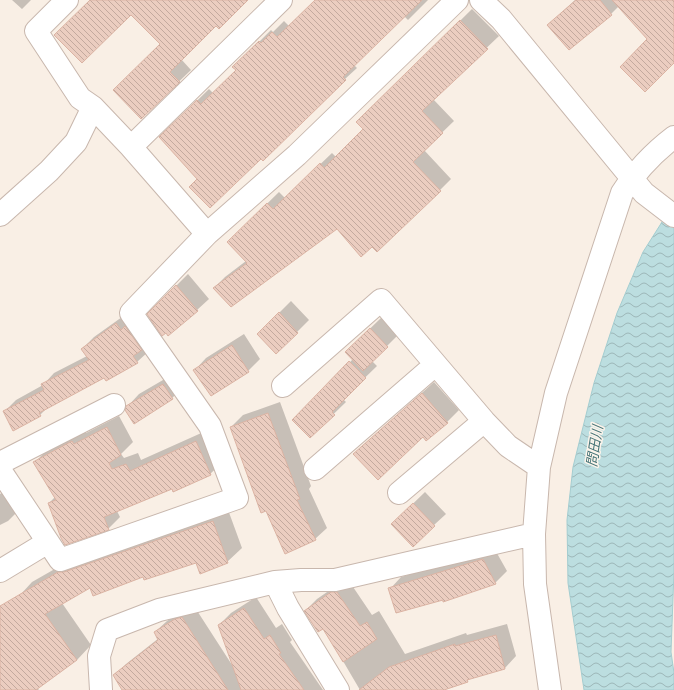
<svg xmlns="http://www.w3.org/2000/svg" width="674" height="690" viewBox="0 0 674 690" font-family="Barlow,'Noto Sans JP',sans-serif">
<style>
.water{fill:url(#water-waves);stroke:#a4cdd0}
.shadow{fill:#0003}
.building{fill:url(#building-back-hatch);stroke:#dbb3a3}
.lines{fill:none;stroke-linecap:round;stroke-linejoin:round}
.street-casing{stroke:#c8b7ad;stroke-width:24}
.street{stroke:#fff;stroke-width:22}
.labels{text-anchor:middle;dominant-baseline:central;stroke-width:3;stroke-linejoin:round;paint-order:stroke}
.water-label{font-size:14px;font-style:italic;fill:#477578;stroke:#fcf4eb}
</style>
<defs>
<pattern id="water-waves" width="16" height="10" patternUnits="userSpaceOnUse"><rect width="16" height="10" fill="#bcdee0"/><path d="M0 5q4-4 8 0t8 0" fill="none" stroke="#9db7b8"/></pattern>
<pattern id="building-back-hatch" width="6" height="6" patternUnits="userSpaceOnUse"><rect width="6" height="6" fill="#ebcdc0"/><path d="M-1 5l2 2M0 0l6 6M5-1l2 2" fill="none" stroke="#c3a99e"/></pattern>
</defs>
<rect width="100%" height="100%" fill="#f9efe5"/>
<!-- water -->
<path class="water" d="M674 203V571L671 652 674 673V690H584L568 583 567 520 573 467 594 383 617 313 643 252Z"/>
<!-- shadow -->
<path class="shadow" d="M12 0H31L22 9Z
M91 0H247L216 25 181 59 191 70 141 118 161 44 131 13Z
M316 0H428L408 20 404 16 354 65 357 68 345 79 261 157 198 179 160 137 209 89 213 93 237 70 234 67 271 30 273 32 284 21 289 26Z
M575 0H674V62L648 39 619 6 611 14 548 25Z
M472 9 499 36 433 99 454 121 424 150 451 179 440 190 372 245 337 227 214 288 225 277 246 261 228 242 279 192 285 198 332 153 336 157 364 129 358 122Z
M188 274 209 299 197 310 148 314Z
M291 301 309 320 276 353 258 334Z
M129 312 149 351 137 362 104 376 48 407 40 415 4 412 16 400 43 385 54 373 87 356 82 349 94 337Z
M382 317 399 334 372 361 377 366 343 399 346 402 310 437 294 420 353 359 346 352Z
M244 334 260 359 248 371 195 370 206 358Z
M175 373 184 387 172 398 127 407 139 394Z
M434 382 459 410 447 422 423 435 354 454Z
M280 402 311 486 309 489 327 528 315 539 266 510 231 427 243 415Z
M119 416 133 442 121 454 124 458 138 453 141 460 208 430 222 463 210 474 117 511 120 517 108 529 49 503 55 497 34 463 46 451 84 430 86 433Z
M8 489 20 509 8 521 0 525V494Z
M425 492 446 514 434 525 392 524Z
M227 507 242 548 227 562H196L144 576 91 586 62 603 91 645 77 660 37 688 39 690H0V608L21 594 32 582 74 558Z
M494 548 507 571 495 583 443 599 390 589 401 577Z
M343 581H349L372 615 379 611 405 654 466 633 467 635 507 624 516 656 505 668 471 678 467 681 441 690H360L323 627 305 611 317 599Z
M256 597 276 628 282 624 292 640 290 642 323 690H125L114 676 126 664 159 638 155 632 167 621 187 608 194 606 234 668 219 625 231 613Z"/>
<!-- building -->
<path class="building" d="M90 0H248L219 29 216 26 170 72 180 82 141 119 113 90 160 44 131 15 82 63 54 35Z
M315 0H422L343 77 346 80 263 161 261 159 210 208 189 187 197 179 159 137 197 100 201 104 236 70 232 67 259 41 261 43 272 32 277 37Z
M576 0H600L612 15 569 50 547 25Z
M612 0H674V63L645 92 620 67 647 39Z
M460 20 488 49 422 111 443 133 413 162 441 191 377 252 372 247 361 257 337 229 231 307 213 288 247 263 227 242 267 203 273 209 320 163 324 168 363 129 356 122Z
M176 285 198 311 168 336 166 333 162 336 147 314Z
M279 312 298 333 276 354 257 334Z
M116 323 121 330 125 326 142 350 133 356 138 363 106 381 104 378 39 413 41 416 13 431 3 411 44 390 41 384 89 360 81 349Z
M370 328 388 347 363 371 345 352Z
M232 345 249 372 211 396 193 370Z
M349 361 366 378 332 412 335 415 310 438 292 420Z
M163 384 173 399 134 424 125 410 126 406Z
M422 393 448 423 426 441 423 437 378 480 353 454Z
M268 413 300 499 297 500 316 540 285 554 266 511 261 513 230 427Z
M107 427 121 455 109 463 112 469 126 464 130 471 196 441 211 475 173 492 172 489 104 517 109 530 65 545 61 538 48 503 56 500 33 462 72 441 74 444Z
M413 503 435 526 413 547 391 524Z
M213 521 228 563 200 574 196 563 144 580 143 577 93 596 90 588 45 614 77 660 36 690H0V606L58 572H64Z
M483 559 496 584 443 602V600L396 613 388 588Z
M331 592H337L360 626 367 622 377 639 343 662 323 629 318 632 304 611Z
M244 608 264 639 270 635 281 653 279 654 304 690H241L218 625Z
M182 617 228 690H122L113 675 158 640 154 632 175 619Z
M496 635 505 669 467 680 468 682 444 690H359L389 667 455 644V646Z"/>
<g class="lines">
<defs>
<path id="street" d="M481 0 501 19 644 193 674 216
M93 107 131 147 207 234
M131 147 281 0
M0 215 49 171 76 142 93 107 80 98 36 31 67 0
M283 386 381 300 484 421 508 446 539 467
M0 463 114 405
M315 469 435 365
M0 470 60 560 237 498 210 426 131 313 207 234 297 155 457 0
M399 493 484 421
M0 571 48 542
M275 582 288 608 338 690
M101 690 99 656 107 630 159 610 275 582 301 580H335L534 534
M550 690 535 584 534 534 539 467 556 393 622 193C636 171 653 153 674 137"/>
</defs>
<!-- street casing -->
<use href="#street" class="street-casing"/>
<!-- street -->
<use href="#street" class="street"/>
</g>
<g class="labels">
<!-- water labels -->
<g class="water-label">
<text transform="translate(594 446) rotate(-81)">問田川</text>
</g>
</g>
</svg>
